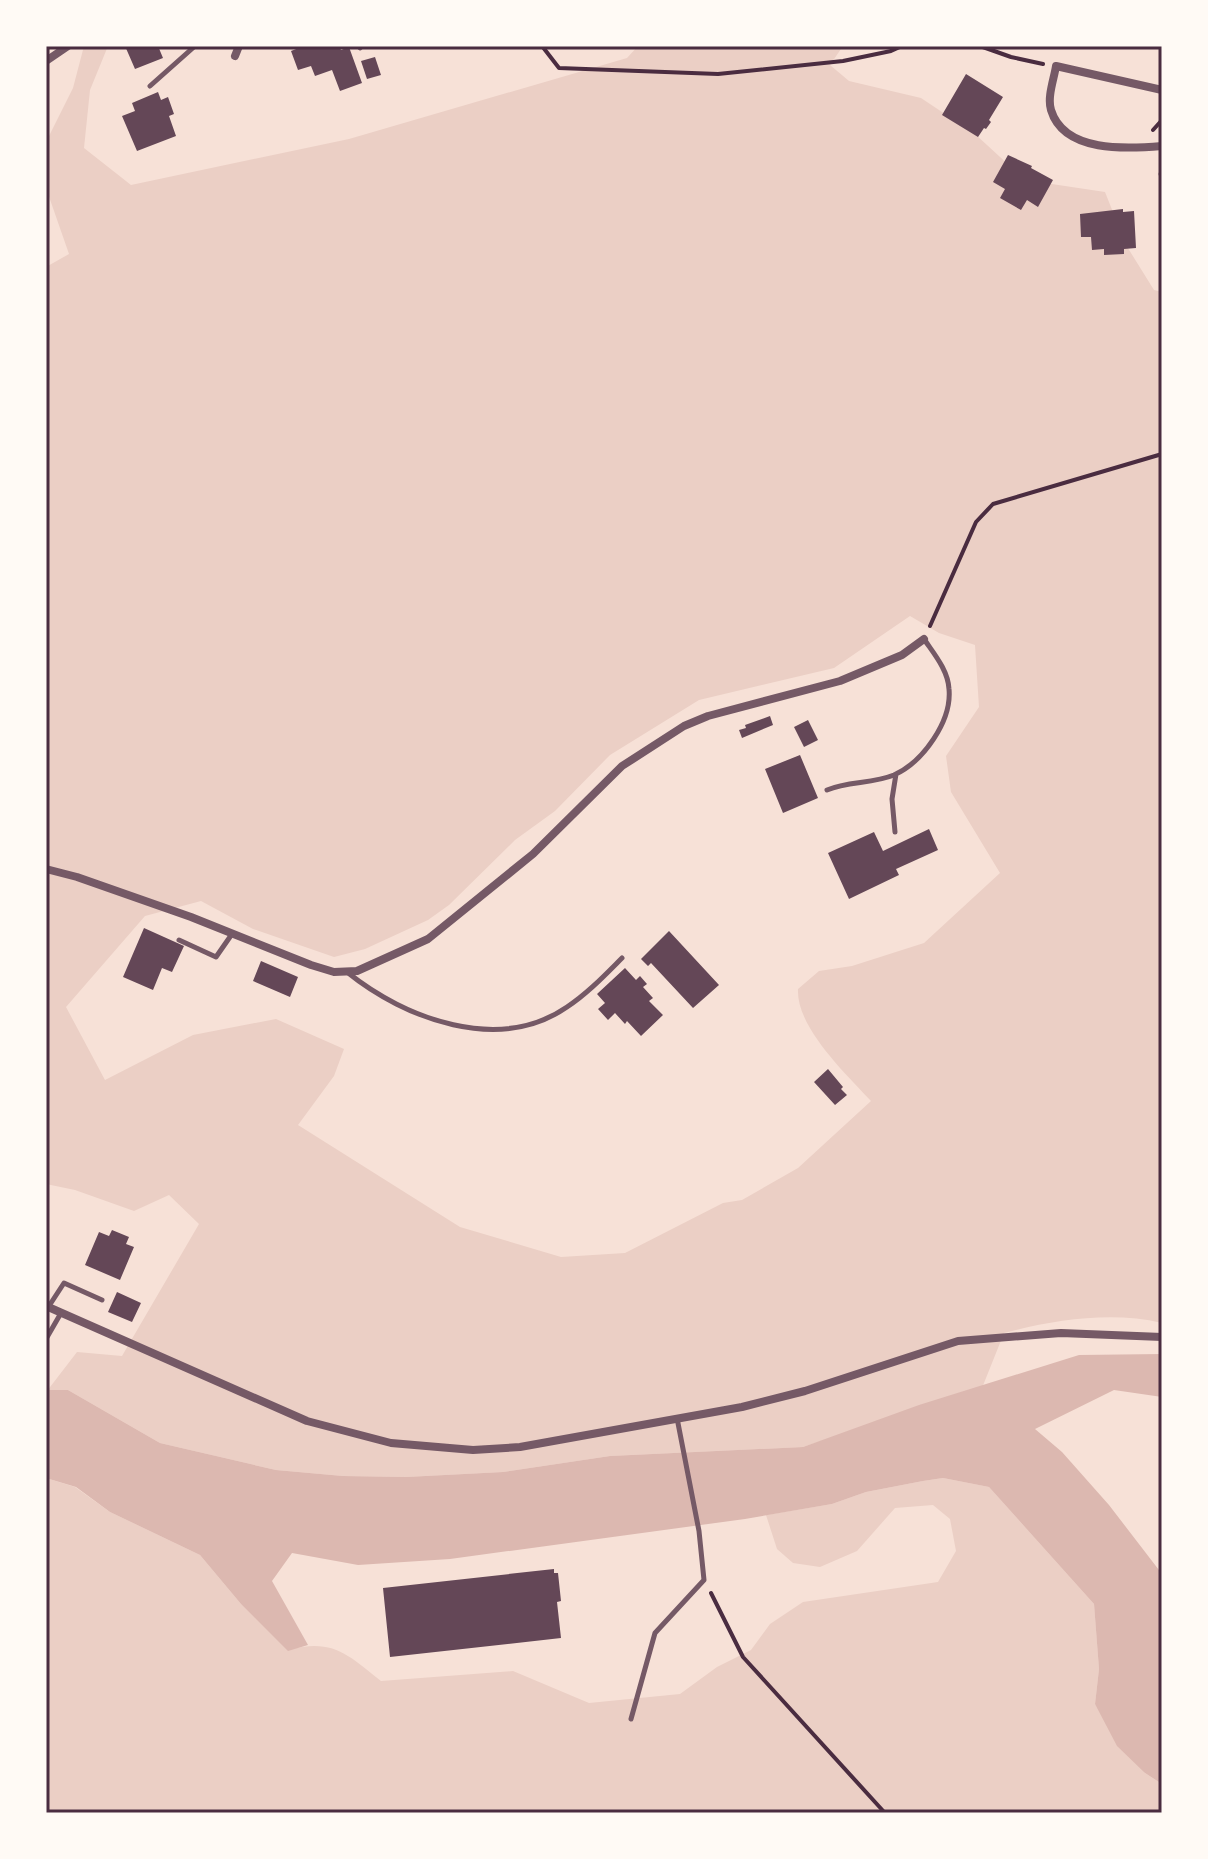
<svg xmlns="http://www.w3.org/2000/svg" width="1208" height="1859" viewBox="0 0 1208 1859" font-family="'PT Sans Narrow',sans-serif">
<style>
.green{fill:#ebcfc5;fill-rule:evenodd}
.water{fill:#dcb8b0}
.building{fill:#644757}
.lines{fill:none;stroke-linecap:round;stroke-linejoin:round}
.path{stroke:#4a2c40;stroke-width:4}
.service{stroke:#755966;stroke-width:5}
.minor{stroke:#755966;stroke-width:8}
.neatline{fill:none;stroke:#4a2c40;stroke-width:3}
</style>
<rect width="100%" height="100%" fill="#f7e1d7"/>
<!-- green -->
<path class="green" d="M84 46H108L90 90 84 148 131 185 349 139 627 58 638 46H843L830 65 849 81 921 98 975 134 1025 180 1105 192 1126 245 1154 290 1162 292V1323C1111 1311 1054 1320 1004 1333L976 1403 854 1430 803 1447 610 1456 503 1472 406 1477 343 1476 276 1470 160 1443 68 1390 47 1391 77 1352 122 1356 199 1224 169 1195 134 1211 75 1190 46 1184V267L69 254 46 188V142L73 88ZM910 616 939 633 975 645 979 707 946 756 951 792 1000 873 924 943 852 966 819 971 798 989C796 1027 846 1074 871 1101L798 1168 742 1200 723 1203 625 1253 561 1257 460 1227 298 1125 334 1076 344 1049 276 1019 193 1035 105 1080 66 1007 145 916 201 901 253 929 334 957 365 949 428 920 449 905 515 840 555 811 610 755 699 700 834 668Z
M46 1478 75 1487 110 1512 200 1555 241 1604 288 1650C333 1638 348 1655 381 1681L513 1671 589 1703 680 1694 717 1667 751 1650 770 1624 803 1602 938 1582 956 1551 950 1519 933 1505 895 1508 857 1551 820 1567 793 1563 777 1549 766 1515 832 1504 866 1492 923 1481 943 1478 989 1487 1094 1604 1099 1669 1095 1704 1145 1773 1162 1784V1813H46Z"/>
<!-- water -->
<path class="water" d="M1162 1354V1397L1114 1390 1035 1429 1062 1452 1109 1505 1162 1574V1784L1145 1773 1117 1746 1095 1704 1099 1669 1094 1604 989 1487 943 1478 923 1481 866 1492 832 1504 745 1519 450 1559 358 1565 292 1553 272 1581 308 1645 288 1651 241 1604 200 1555 110 1512 76 1487 46 1478V1390H68L160 1443 276 1470 343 1476 406 1477 503 1472 610 1456 803 1447 919 1405 1079 1355Z"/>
<!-- building -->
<path class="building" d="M125 46H158L163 58 135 69Z
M304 46H339L341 50 349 47 362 83 340 91 332 70 315 76 311 66 298 70 291 51Z
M375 57 381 75 367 79 361 61Z
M966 74 1003 97 989 120 991 122 986 129 984 128 978 137 942 115Z
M158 92 161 100 168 97 174 114 169 116 176 136 137 151 122 116 135 111 132 103Z
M1008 155 1032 166 1031 168 1053 180 1038 207 1027 200 1021 210 1000 198 1005 189 993 182Z
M1123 209V212L1134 211 1136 248 1124 249V254L1104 255V249L1092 250 1091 237H1081L1080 214Z
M770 716 773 725 742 738 739 730 746 728 745 725Z
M808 720 818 740 804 747 794 727Z
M800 755 818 798 783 813 765 769Z
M929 829 938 850 896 869 899 875 849 899 828 853 874 832 883 851Z
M144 928 184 946 172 972 162 968 153 990 123 977Z
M669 931 719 985 693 1008 651 963 648 966 641 959Z
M261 961 298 977 290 997 253 981Z
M625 968 636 980 640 976 647 984 643 987 653 998 649 1001 663 1015 641 1036 627 1021 625 1024 615 1013 608 1020 598 1009 605 1003 597 994Z
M828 1069 843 1087 841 1089 847 1095 835 1105 814 1082Z
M112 1230 129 1237 126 1244 134 1247 120 1280 85 1265 99 1232 109 1236Z
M117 1292 141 1303 132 1322 108 1312Z
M554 1569V1573H558L561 1601 557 1602 561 1638 390 1657 383 1588Z"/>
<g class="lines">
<!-- path -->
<path class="path" d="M542 46 559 68 718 74 843 61 891 51 902 46
M980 46 1011 57 1043 64
M1153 130 1162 120
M930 626 976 522 993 504 1162 454
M711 1593 743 1657 885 1813"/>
<!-- service -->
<path class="service" d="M359 46 360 48
M150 86 195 46
M1161 174H1162
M827 790C848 781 872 784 894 775 923 762 952 721 949 689 948 670 934 654 924 639
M895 832 892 799 896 774
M179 940 216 957 232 934
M347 972C405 1019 499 1054 567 1007 588 993 605 975 622 958
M49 1306 64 1283 102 1300
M46 1339 61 1313
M631 1719 655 1633 704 1580 699 1531 677 1418"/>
<!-- minor -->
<path class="minor" d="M235 56 239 46
M46 61 68 46
M1162 90 1056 66C1054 79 1047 97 1051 110 1064 153 1127 149 1162 146
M46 869 77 877 191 917 311 965 334 972 357 971 428 939 533 854 622 766 684 726 708 716 840 681 902 655 924 639
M46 1306 307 1421 391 1443 473 1450 520 1447 742 1407 805 1391 958 1341 1061 1333 1162 1337"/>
</g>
<!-- border -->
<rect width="1208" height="1859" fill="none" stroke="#fffaf5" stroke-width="96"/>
<rect x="48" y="48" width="1112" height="1763" class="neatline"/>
</svg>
